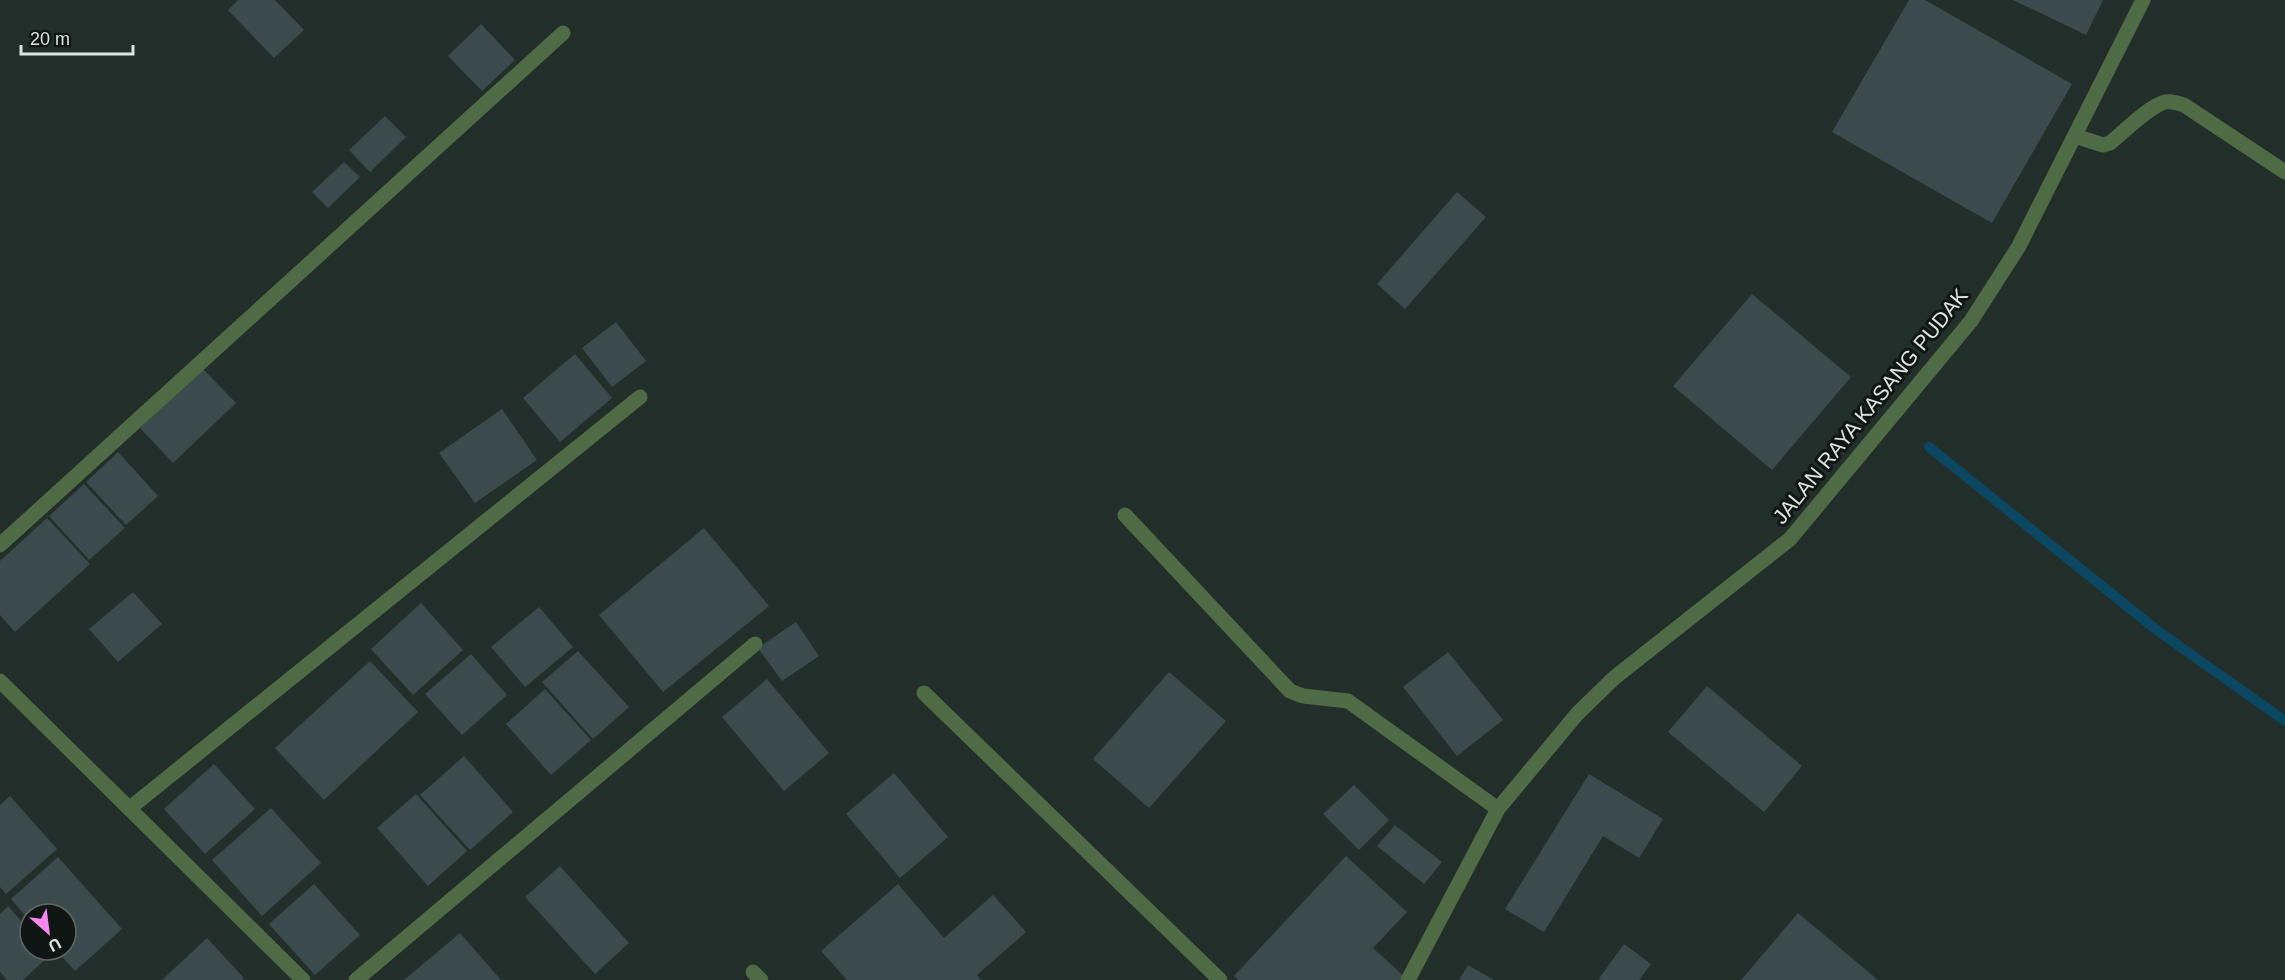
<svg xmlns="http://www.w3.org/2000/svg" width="2285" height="980" viewBox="0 0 2285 980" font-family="Arial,sans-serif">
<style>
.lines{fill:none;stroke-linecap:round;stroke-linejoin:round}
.stream{stroke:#0c4762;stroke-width:10}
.building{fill:#3b4b4d}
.minor{stroke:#4f6b45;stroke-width:15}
.labels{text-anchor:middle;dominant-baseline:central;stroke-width:6;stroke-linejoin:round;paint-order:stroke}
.street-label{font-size:21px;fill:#dde5e2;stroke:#0f1513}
</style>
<rect width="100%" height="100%" fill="#212e29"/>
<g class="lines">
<!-- stream -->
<path class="stream" d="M1929 447 2158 631 2285 721"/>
</g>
<!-- building -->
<path class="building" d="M238 0H275L304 30 274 58 228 10Z
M1909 0H1925L2072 84 1992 223 1832 132Z
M2013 0H2103L2086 35Z
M481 24 515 60 482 91 448 56Z
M385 116 406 137 370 172 349 150Z
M344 162 360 177 328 208 312 192Z
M1457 192 1486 217 1405 309 1377 284Z
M1752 294 1851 377 1772 470 1673 386Z
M616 322 646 361 612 387 582 348Z
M575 354 612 398 560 442 523 398Z
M202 368 236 403 173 463 140 428Z
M502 409 537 460 475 503 439 453Z
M118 452 158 496 126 525 86 482Z
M84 484 125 528 89 560 49 516Z
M47 518 90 564 15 632 0 615V561Z
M704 528 769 606 663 692 599 615Z
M133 592 162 624 118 662 89 629Z
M421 603 463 650 413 695 371 649Z
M539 607 573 647 525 687 491 647Z
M796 622 819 656 782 681 758 648Z
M578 651 629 707 593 739 542 682Z
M1448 652 1503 720 1457 756 1403 687Z
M471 654 507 695 462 735 425 694Z
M370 661 418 712 324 800 275 748Z
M1169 672 1226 721 1149 808 1093 759Z
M767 679 829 753 784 791 722 717Z
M1707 686 1802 766 1764 812 1668 732Z
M545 689 591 740 551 775 506 724Z
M464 756 513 812 470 850 420 795Z
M214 764 255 809 205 854 164 809Z
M894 773 948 837 900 878 846 814Z
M1589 774 1663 819 1639 858 1603 836 1544 932 1505 909Z
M1354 785 1389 820 1359 850 1323 814Z
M416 794 467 851 428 886 377 828Z
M10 796 57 849 6 894 0 887V805Z
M271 808 321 863 262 916 212 860Z
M1395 825 1442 862 1424 884 1377 846Z
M1346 856 1407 912 1373 948 1408 980H1238L1234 976Z
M58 857 122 929 75 971 56 950H66V914H30V921L11 899Z
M560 866 629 943 595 974 525 897Z
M314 884 360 935 315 975 269 924Z
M898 884 944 938 993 895 1026 932 977 975 981 980H847L821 951Z
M8 906 30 931V950H47L51 954 23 980H7L0 972V914Z
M1798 913 1878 980H1741Z
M460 933 501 980H404Z
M207 938 244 978 242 980H162Z
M1624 944 1651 964 1639 980H1598Z
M1468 965 1494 980H1459Z"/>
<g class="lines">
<!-- minor -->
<path class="minor" d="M2075 136 2103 145 2110 143C2124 132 2149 106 2165 102 2172 101 2178 103 2184 105L2285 172
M1125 515 1290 691 1303 696 1348 701 1498 809
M0 545 563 33
M0 681 303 980
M924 693 1220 980
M130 808 640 397
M753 972 761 980
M356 980 755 644
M1408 980 1498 809 1577 714 1614 678 1790 539 1971 321 2019 246 2143 0"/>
</g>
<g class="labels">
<!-- street labels -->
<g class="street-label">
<text transform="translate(1870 406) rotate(-51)">JALAN RAYA KASANG PUDAK</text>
</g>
</g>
<!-- north arrow -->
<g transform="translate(48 932) rotate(152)"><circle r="28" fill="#0f1513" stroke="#616866" stroke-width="1.5"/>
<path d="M0-4.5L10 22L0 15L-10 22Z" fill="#f688ed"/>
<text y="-9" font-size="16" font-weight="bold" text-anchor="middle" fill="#dde5e2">U</text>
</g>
<!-- scale -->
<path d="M21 45v9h112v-9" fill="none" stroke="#dde5e2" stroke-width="3"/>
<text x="30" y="45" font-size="18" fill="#dde5e2" stroke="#0f1513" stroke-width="4.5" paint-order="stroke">20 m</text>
</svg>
